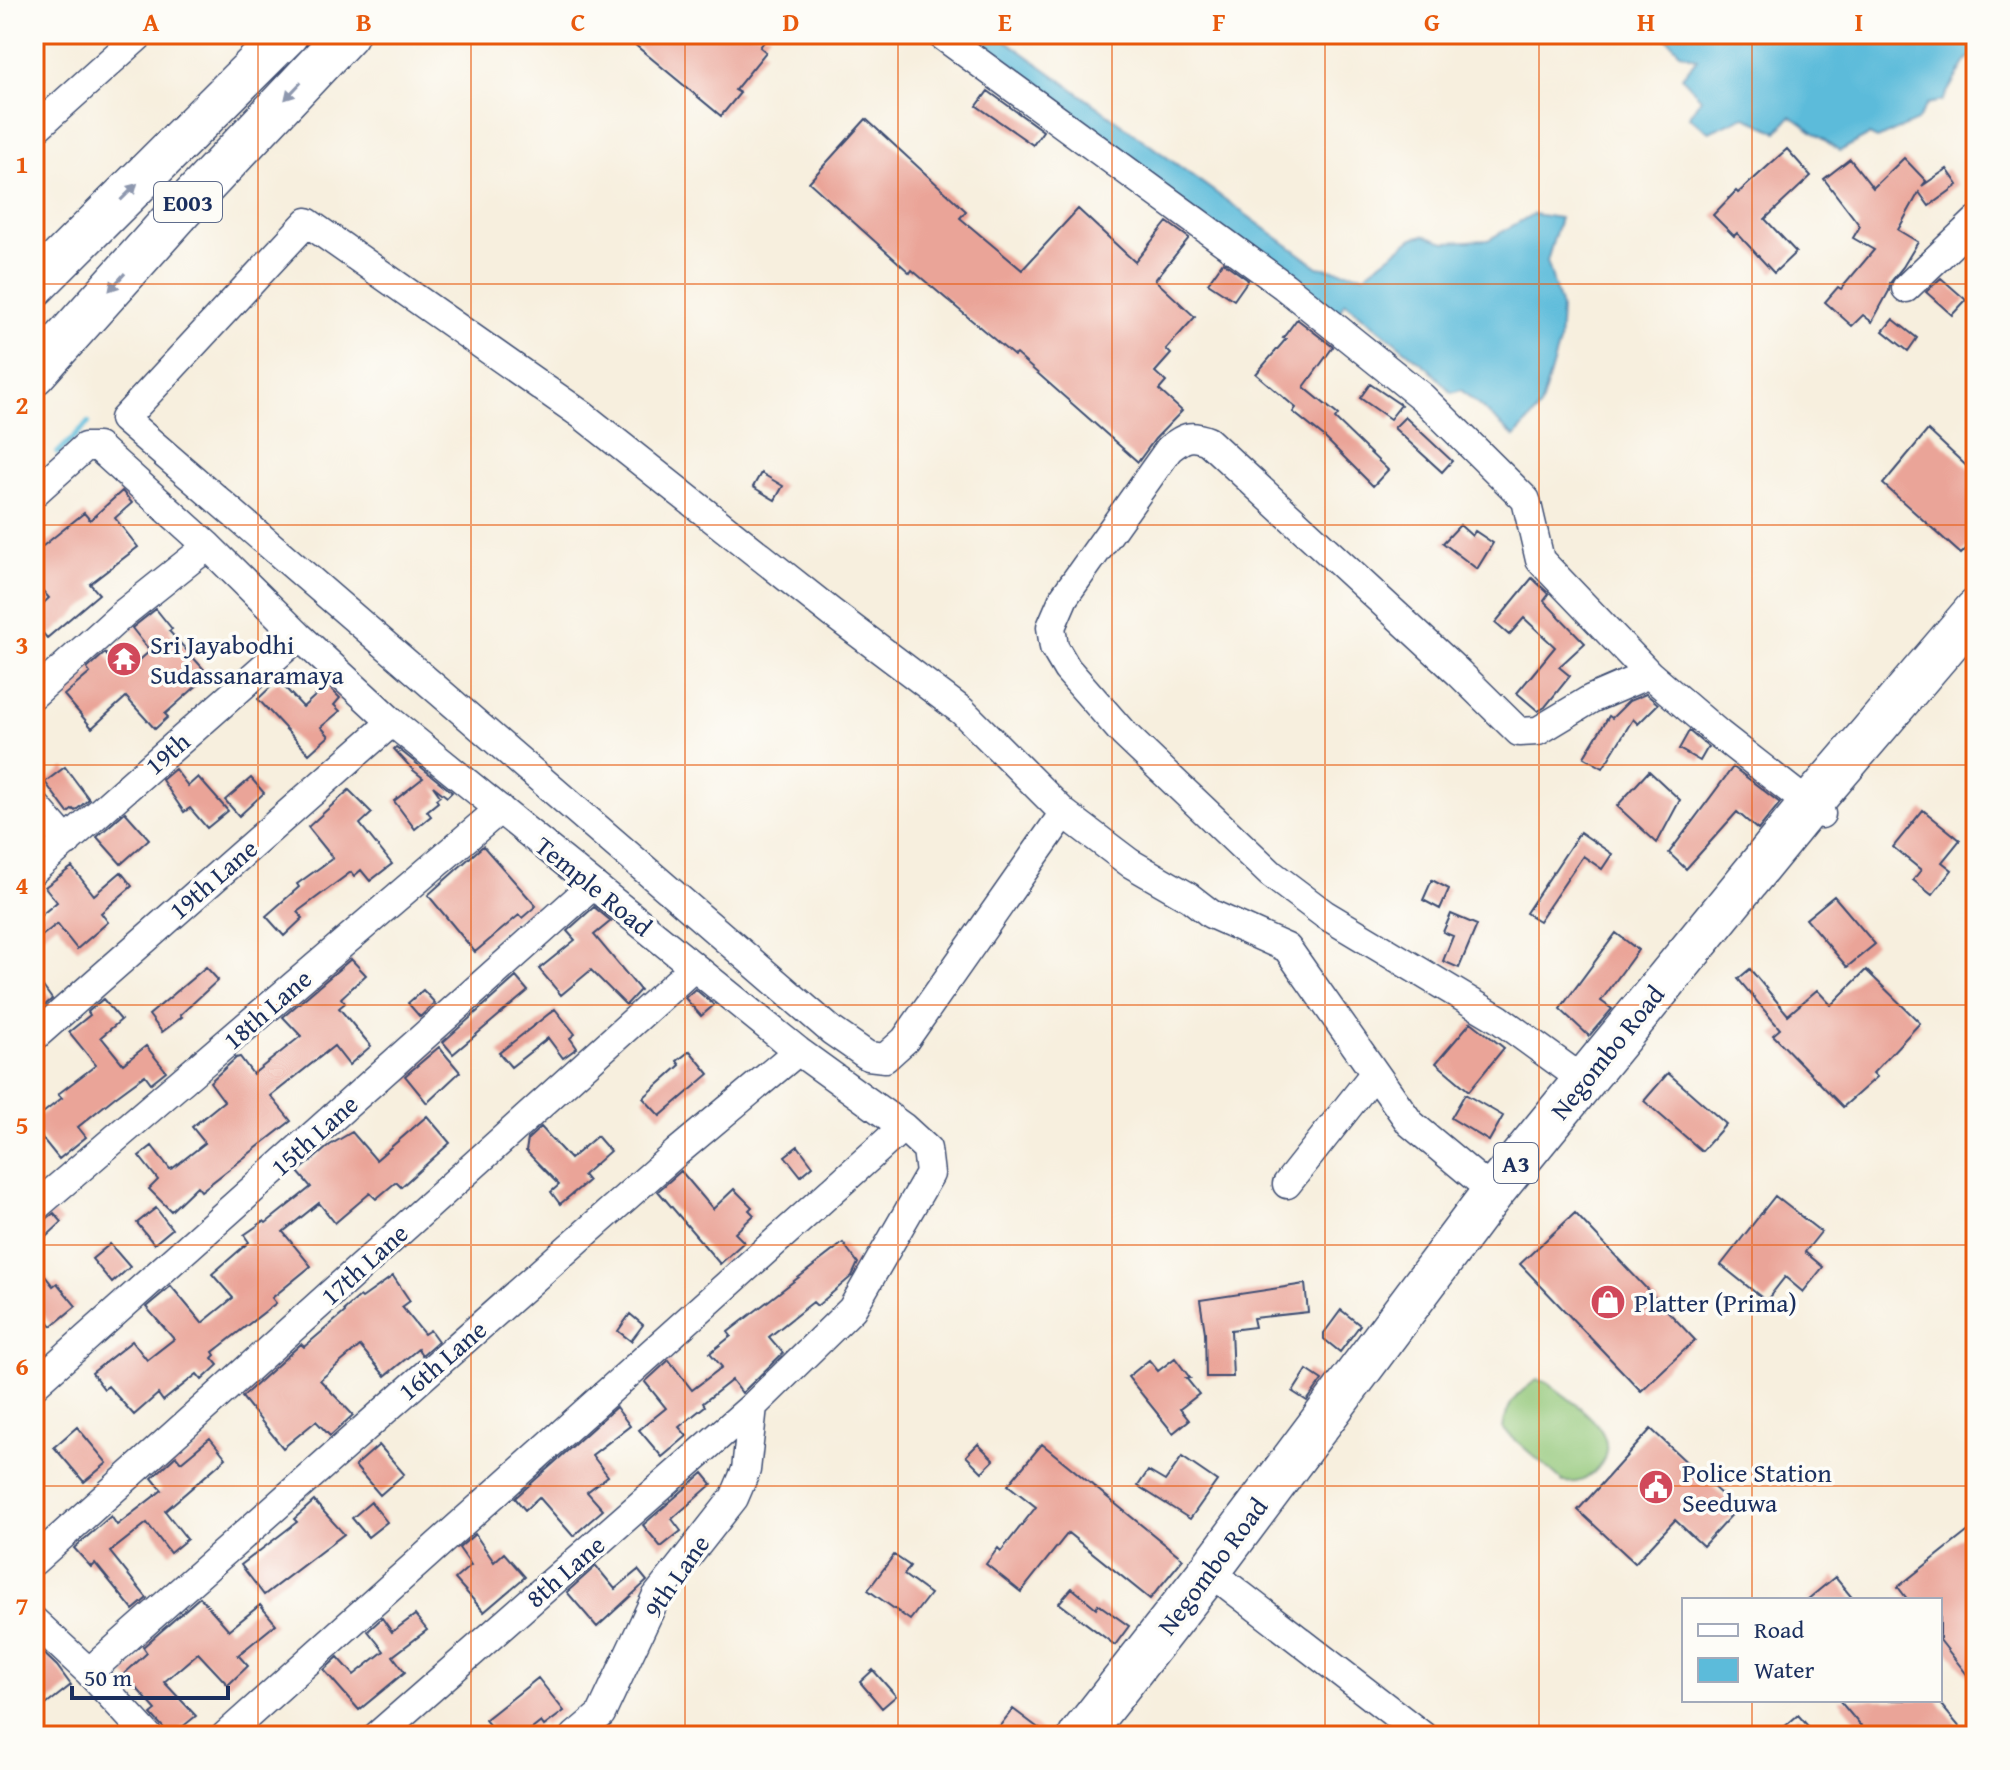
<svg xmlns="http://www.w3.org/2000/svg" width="2010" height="1770" viewBox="0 0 2010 1770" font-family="'Gentium Book Plus',serif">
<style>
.green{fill:#93c779;stroke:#577b6c;stroke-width:2}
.water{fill:#5cbbda;stroke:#3c759c;stroke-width:2}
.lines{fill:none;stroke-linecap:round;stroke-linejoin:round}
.stream{stroke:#5cbbda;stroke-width:6}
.building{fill:#eaa498}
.minor-casing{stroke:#3c4c71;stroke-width:31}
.highway-casing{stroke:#3c4c71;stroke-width:45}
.minor{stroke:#fff;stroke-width:28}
.highway{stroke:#fff;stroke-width:42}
.oneway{fill:#8d97ae}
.grid{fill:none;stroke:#e8590c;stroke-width:2;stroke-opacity:0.55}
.labels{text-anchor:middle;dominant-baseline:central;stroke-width:7;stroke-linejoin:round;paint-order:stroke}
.shield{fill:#fdfcf7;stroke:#5f6c8c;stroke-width:2}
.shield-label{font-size:24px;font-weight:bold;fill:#1b2f5e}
.poi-label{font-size:26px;fill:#1b2f5e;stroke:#fdfcf7;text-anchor:start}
.street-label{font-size:26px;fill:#1b2f5e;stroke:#fdfcf7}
.neatline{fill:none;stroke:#e8590c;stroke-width:3}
.grid-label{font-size:26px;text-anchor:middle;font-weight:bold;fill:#e8590c}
</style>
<rect width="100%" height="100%" fill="#fdfcf7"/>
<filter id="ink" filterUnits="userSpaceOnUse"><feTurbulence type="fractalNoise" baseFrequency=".0125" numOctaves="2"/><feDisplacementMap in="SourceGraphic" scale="16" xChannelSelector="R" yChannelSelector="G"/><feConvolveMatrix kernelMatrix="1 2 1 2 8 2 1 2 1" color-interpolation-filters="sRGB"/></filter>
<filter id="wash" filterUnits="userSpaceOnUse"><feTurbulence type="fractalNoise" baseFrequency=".006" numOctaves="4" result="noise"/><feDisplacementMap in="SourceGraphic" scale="32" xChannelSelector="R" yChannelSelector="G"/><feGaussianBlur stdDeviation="1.8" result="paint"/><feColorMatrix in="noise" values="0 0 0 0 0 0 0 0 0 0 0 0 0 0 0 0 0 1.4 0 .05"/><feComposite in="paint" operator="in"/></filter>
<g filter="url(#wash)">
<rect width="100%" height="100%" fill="#f7efde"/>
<!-- green -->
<path class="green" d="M1537 1380 1547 1382C1571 1402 1629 1434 1597 1469 1587 1480 1578 1484 1563 1482L1503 1429C1506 1404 1517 1393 1537 1380Z"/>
<!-- water -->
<path class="water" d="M951 34H997L1318 267 1364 275 1413 238 1424 235 1445 242 1488 240 1533 214 1560 218 1547 261 1561 308 1559 343 1540 408 1515 437 1461 390 1452 393 1429 369 1345 302 1336 317Z
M1663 34H1976V56L1968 58 1942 101 1927 104 1917 121 1877 139 1869 135 1840 151 1791 116 1777 132 1744 116 1709 132 1689 117 1701 98 1682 77 1697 59 1681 53Z"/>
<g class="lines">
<!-- stream -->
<path class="stream" d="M58 453 88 423"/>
</g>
<g id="blocks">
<!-- building -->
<path class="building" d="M622 34H770L760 47 766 52 735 90 740 93 721 116Z
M988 91 1043 131 1033 145 977 106Z
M866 119 966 211 960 218 1022 270 1078 209 1135 262 1167 222 1189 238 1155 280 1195 317 1166 349 1171 354 1155 372 1166 382 1159 390 1182 411 1155 439 1138 462 1016 354 1014 356 912 270 910 273 809 182Z
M1787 149 1811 176 1765 219 1796 252 1774 273 1737 233 1734 236 1713 215 1736 191 1738 193Z
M1904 158 1926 181 1922 186 1947 169 1958 185 1929 206 1919 192 1898 230 1918 242 1903 267 1890 283 1889 291 1872 322 1863 315 1852 326 1825 302 1838 287 1841 289 1874 250 1853 238 1860 226 1824 179 1850 159 1873 188Z
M1223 262 1248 280 1234 300 1208 283Z
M1941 278 1966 300 1952 315 1926 292Z
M1297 319 1333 347 1304 387 1338 415 1335 419 1388 470 1373 486 1324 437 1293 412 1296 408 1256 374 1286 339 1283 338Z
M1893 319 1917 338 1908 351 1883 331Z
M1370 384 1401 405 1390 419 1360 398Z
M1405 417 1452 461 1442 472 1394 428Z
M1928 430 1976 475V539L1961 554 1883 484Z
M761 473 783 486 775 500 753 487Z
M122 491 132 503 115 518 138 547 90 584 99 594 47 638 34 623V612L49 598 34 581V538L43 546 84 513 90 520Z
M1460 525 1472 536 1475 531 1493 543 1477 569 1443 543Z
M1532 578 1549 594 1544 601 1585 643 1559 667 1570 676 1545 707 1538 711 1517 693 1555 647 1524 618 1509 635 1495 623Z
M156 609 172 629 169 631 209 675 165 714 168 717 155 729 126 697 92 728 64 695 90 673 87 669 105 653 122 675 150 651 132 628Z
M278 680 303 707 327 685 340 698 334 705 340 711 321 727 329 736 309 754 258 699Z
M1646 694 1658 704 1638 724 1633 719 1603 768 1584 757 1609 716 1612 718 1629 701Z
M1689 731 1708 747 1700 761 1679 749Z
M396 747 452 792 447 797 433 786 440 796 436 799 438 802 427 811 431 816 415 829 394 801 423 778 413 770 394 749Z
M65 767 89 799 75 811 73 809 68 813 45 782Z
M1733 767 1780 803 1758 830 1737 812 1686 869 1669 853Z
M175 769 188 786 198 777 228 811 207 828 190 808 184 812 162 780Z
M1649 771 1680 800 1657 843 1617 806Z
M251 778 264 793 239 816 225 800Z
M349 790 372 813 360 824 392 864 370 881 361 870 354 876 351 872 297 912 303 918 284 936 266 916 299 887 297 884 333 858 308 827Z
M1923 810 1960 840 1942 862 1952 870 1932 895 1913 880 1921 870 1893 847Z
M125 812 149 839 121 864 97 837Z
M1580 832 1612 854 1602 869 1583 856 1539 921 1526 913Z
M483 846 536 906 522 918 519 915 475 952 428 895Z
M72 867 94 895 121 872 132 886 101 913 108 922 77 949 57 924 34 942V921L57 902 45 887Z
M1432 880 1449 889 1440 909 1423 900Z
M1834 896 1875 944 1847 967 1806 919Z
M594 907 611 921 594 935 640 990 626 1005 591 970 561 995 539 969 575 940 567 931Z
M1451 914 1477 925 1459 968 1443 961 1453 936 1443 932Z
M1616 933 1638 950 1601 1001 1612 1009 1589 1036 1560 1009Z
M351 959 366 975 341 998 345 1003 339 1008 371 1046 349 1065 334 1046 271 1096 291 1121 201 1191 197 1186 171 1211 149 1189 158 1180 139 1156 152 1146 170 1169 173 1168 205 1143 192 1127 224 1101 210 1082 236 1058 240 1057 253 1074 301 1036 283 1017Z
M206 967 218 980 180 1015 182 1017 162 1032 149 1015Z
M1750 969 1788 1015 1817 990 1831 1005 1866 970 1920 1023 1873 1073 1877 1077 1843 1107 1773 1035 1780 1029 1738 979Z
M34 974 52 999 34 1014Z
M516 977 528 991 453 1054 443 1042Z
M695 989 714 1005 701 1016 685 998Z
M423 990 435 1003 420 1017 408 1003Z
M103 999 121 1020 101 1037 123 1064 146 1046 166 1071 151 1083 145 1075 115 1097 78 1127 86 1137 59 1159 34 1128V1120L62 1098 58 1094 96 1065 69 1032 90 1015 88 1012Z
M555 1009 575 1034 570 1038 577 1048 563 1058 548 1038 511 1067 499 1053Z
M1471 1022 1504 1048 1469 1091 1436 1063Z
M439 1047 460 1072 427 1103 405 1076Z
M690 1051 709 1074 660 1116 643 1098 680 1065 677 1061Z
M1668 1073 1726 1124 1702 1151 1644 1101Z
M1465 1094 1503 1116 1489 1141 1451 1118Z
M427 1116 450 1143 401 1187 396 1182 376 1199 370 1193 335 1223 319 1203 283 1232 311 1266 272 1298 276 1303 213 1352 215 1355 212 1358 218 1365 202 1380 197 1374 163 1401 158 1394 134 1415 108 1386 104 1389 92 1373 132 1341 147 1360 174 1339 146 1307 171 1286 202 1323 233 1298 212 1274 249 1242 244 1235 264 1221 266 1223 311 1187 298 1172 330 1145 352 1132 376 1160Z
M541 1127 570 1159 597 1136 610 1151 583 1175 588 1181 560 1204 551 1192 559 1185 526 1151 528 1139Z
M798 1146 813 1166 801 1176 785 1156Z
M681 1171 713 1209 734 1189 752 1207 749 1210 754 1215 735 1233 744 1242 720 1264 658 1191Z
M1775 1196 1821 1232 1805 1252 1823 1267 1803 1292 1785 1277 1766 1301 1721 1265Z
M156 1208 172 1229 154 1244 137 1223Z
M54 1213 62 1222 34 1248V1225L44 1221Z
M1575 1213 1695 1340 1641 1391 1520 1264Z
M843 1243 858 1263 852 1276 817 1306 813 1302 769 1337 783 1353 742 1393 732 1380 703 1403 705 1406 679 1427 687 1436 662 1457 639 1430 666 1408 645 1382 669 1360 692 1390 722 1367 710 1353 731 1336 728 1332Z
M110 1244 130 1267 112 1283 92 1259Z
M34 1262 53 1286 57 1283 76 1306 52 1326 34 1303Z
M393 1276 410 1301 402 1307 424 1334 430 1330 438 1341 422 1355 418 1349 385 1376 360 1346 320 1380 353 1415 330 1436 316 1421 283 1448 242 1397 301 1344 304 1347 345 1312 344 1310 360 1296 362 1298Z
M1305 1284 1308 1312 1253 1318 1255 1327 1231 1330 1233 1377H1206L1205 1332 1200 1300Z
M1341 1310 1360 1325 1340 1352 1324 1339V1333Z
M630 1314 643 1325 631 1341 618 1331Z
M1175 1358 1190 1378H1186L1199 1394 1180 1409 1189 1420 1173 1433 1128 1377 1149 1360 1158 1371Z
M1307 1370 1322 1380 1307 1401 1293 1392Z
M616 1407 630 1426 592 1455 608 1476 587 1492 603 1510 573 1536 539 1497 525 1510 515 1498Z
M77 1427 107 1463 84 1482 54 1447Z
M1651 1429 1737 1509 1703 1546 1675 1520 1635 1563 1578 1510Z
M210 1438 226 1458 165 1511 187 1539 170 1553 147 1523 110 1552 147 1598 133 1610 95 1563 91 1567 74 1548 111 1516 117 1525 162 1490 152 1478 176 1456 181 1462Z
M978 1444 994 1460 982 1472 966 1456Z
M1042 1444 1183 1559 1150 1599 1068 1533 1021 1592 986 1564 998 1548 1001 1551 1036 1507 1008 1485Z
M379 1445 404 1474 380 1495 355 1466Z
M1182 1457 1217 1481 1190 1519 1138 1486 1148 1471 1165 1481Z
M703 1473 712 1484 672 1519 681 1531 661 1547 643 1525Z
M314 1501 344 1534 264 1595 241 1565 297 1522 294 1519Z
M371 1502 387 1522 368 1537 352 1518Z
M1976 1525V1686L1940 1640V1600H1908L1898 1587Z
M475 1534 494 1562 504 1553 525 1577 484 1612 455 1579 471 1565 459 1548Z
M894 1555 910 1566 904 1575 930 1594 910 1620 868 1590Z
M596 1566 615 1589 638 1570 647 1581 597 1627 567 1592Z
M1835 1577 1854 1600H1807Z
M1072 1588 1096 1608 1098 1604 1129 1626 1115 1645 1059 1603Z
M200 1597 229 1630 260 1605 276 1624 238 1655 248 1666 228 1685 198 1653 164 1682 196 1716 171 1736 151 1714 156 1710 124 1674 147 1653 143 1647Z
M415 1615 427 1630 393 1656 405 1672 359 1710 324 1670 338 1657 354 1675 384 1651 368 1631 382 1618 392 1632Z
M34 1644 57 1666 71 1685 42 1708 34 1699Z
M873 1670 896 1696 882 1708 860 1682Z
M538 1678 564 1711 544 1726 541 1722 523 1736H498L485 1720Z
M1839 1700H1937L1967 1736H1869Z
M1013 1709 1049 1736H992Z
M1798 1715 1817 1736H1774Z"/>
</g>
</g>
<g filter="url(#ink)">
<use href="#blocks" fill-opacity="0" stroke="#3c4c71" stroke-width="2"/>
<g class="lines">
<defs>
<path id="minor" d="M940 34 1284 286 1422 397 1526 500 1540 560 1649 674 1719 734 1821 814
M34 130 141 34
M1906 288 1976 221
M34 493 85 447H98L208 546 299 636 392 722 798 1051 903 1127 927 1149 930 1174 852 1309 753 1406 377 1736
M34 694 124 613 208 546
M34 804 67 842
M1064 813 905 1040 885 1058 868 1056 832 1031 124 419 307 222 582 415 832 613 962 711 1064 813 1130 863 1189 897 1211 914 1287 948 1410 1123 1493 1192
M34 870 299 636
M34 1037 392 722
M1583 1080 1499 1019 1324 914 1271 874 1123 733 1067 669 1054 647 1051 627 1064 597 1169 449C1184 437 1190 434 1208 441L1459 673 1519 732 1538 731 1591 699 1649 674
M1287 1184 1374 1074
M34 1208 500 809
M34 1385 593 885
M34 1561 694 967
M1225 1583 1423 1736
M34 1621 89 1672 148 1736
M89 1672 676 1153 798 1051
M225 1736 903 1127
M575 1736 601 1714 656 1597 734 1498 746 1470 753 1406"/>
<path id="highway" d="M34 286 287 34
M34 374 183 208 347 34
M1080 1736 1208 1573 1493 1192 1811 803 1976 610"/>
</defs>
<!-- minor casing -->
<use href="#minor" class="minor-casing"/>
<!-- highway casing -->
<use href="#highway" class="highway-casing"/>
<!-- minor -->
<use href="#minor" class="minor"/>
<!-- highway -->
<use href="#highway" class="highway"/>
</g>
<!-- one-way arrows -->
<defs><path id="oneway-solid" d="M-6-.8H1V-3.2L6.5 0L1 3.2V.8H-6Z" transform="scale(2)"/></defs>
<g class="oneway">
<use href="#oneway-solid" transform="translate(293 91) rotate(133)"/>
<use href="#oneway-solid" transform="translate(129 192) rotate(-45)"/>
<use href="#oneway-solid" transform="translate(117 282) rotate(132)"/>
</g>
</g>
<!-- grid -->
<path class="grid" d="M258 34V1736M471 34V1736M685 34V1736M898 34V1736M1112 34V1736M1325 34V1736M1539 34V1736M1752 34V1600M34 284H1976M34 525H1976M34 765H1976M34 1005H1976M34 1245H1976M34 1486H1976M1752 1700V1736"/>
<!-- icons -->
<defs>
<symbol id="temple-disc" viewBox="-11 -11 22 22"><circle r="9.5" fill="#d1495b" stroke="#fdfcf7"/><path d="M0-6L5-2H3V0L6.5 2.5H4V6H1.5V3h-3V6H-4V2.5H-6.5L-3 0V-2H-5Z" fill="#fff"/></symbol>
<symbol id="shop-disc" viewBox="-11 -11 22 22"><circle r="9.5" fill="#d1495b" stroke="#fdfcf7"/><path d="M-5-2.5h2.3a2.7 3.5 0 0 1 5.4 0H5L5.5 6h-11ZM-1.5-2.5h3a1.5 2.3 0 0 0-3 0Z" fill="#fff"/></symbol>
<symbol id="civic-disc" viewBox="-11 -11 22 22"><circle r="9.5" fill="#d1495b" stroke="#fdfcf7"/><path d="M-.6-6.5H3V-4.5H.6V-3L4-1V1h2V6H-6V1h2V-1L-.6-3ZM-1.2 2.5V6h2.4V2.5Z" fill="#fff"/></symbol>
</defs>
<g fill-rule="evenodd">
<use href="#temple-disc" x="104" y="639" width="40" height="40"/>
<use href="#shop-disc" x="1588" y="1282" width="40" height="40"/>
<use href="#civic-disc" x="1636" y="1467" width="40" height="40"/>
</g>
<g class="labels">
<!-- shield labels -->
<g class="shield">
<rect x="154" y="182" width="68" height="40" rx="6"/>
<rect x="1494" y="1143" width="44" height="40" rx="6"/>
</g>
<g class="shield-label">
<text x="188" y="202">E003</text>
<text x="1516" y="1163">A3</text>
</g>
<!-- poi labels -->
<g class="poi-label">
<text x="150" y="644">Sri Jayabodhi<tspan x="150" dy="30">Sudassanaramaya</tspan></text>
<text x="1634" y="1302">Platter (Prima)</text>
<text x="1682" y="1472">Police Station<tspan x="1682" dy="30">Seeduwa</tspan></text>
</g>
<!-- street labels -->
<g class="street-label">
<text transform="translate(167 753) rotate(-41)">19th</text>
<text transform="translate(213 879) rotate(-41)">19th Lane</text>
<text transform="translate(594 886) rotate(39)">Temple Road</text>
<text transform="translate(267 1009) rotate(-41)">18th Lane</text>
<text transform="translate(1607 1052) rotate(-51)">Negombo Road</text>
<text transform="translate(314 1135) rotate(-42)">15th Lane</text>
<text transform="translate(364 1264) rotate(-42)">17th Lane</text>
<text transform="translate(442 1360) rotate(-41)">16th Lane</text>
<text transform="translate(1212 1566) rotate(-53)">Negombo Road</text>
<text transform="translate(565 1571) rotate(-41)">8th Lane</text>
<text transform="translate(676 1576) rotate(-55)">9th Lane</text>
</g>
</g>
<!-- margin -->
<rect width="2010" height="1770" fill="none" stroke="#fdfcf7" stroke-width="88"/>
<!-- legend -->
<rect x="1682" y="1598" width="260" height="104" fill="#fdfcf7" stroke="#a3aaba" stroke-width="2"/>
<rect x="1698" y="1624" width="40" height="12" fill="#ffffff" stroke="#a3aaba" stroke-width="2"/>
<text x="1754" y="1638" font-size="24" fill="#1b2f5e">Road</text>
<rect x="1698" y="1658" width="40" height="24" fill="#5cbbda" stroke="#a3aaba" stroke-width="2"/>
<text x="1754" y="1678" font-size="24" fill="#1b2f5e">Water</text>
<!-- scale -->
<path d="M72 1686v12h156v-12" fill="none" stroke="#1b2f5e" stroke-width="4"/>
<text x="84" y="1686" font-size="24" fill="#1b2f5e" stroke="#fdfcf7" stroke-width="6" paint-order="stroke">50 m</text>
<rect x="44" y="44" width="1922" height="1682" class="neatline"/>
<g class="grid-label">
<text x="151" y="31">A</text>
<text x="364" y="31">B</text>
<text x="578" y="31">C</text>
<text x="791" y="31">D</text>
<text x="1005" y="31">E</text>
<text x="1219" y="31">F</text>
<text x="1432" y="31">G</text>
<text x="1646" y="31">H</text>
<text x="1859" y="31">I</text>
<text x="22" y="173">1</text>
<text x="22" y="414">2</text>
<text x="22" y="654">3</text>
<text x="22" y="894">4</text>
<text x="22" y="1134">5</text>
<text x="22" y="1375">6</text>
<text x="22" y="1615">7</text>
</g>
</svg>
